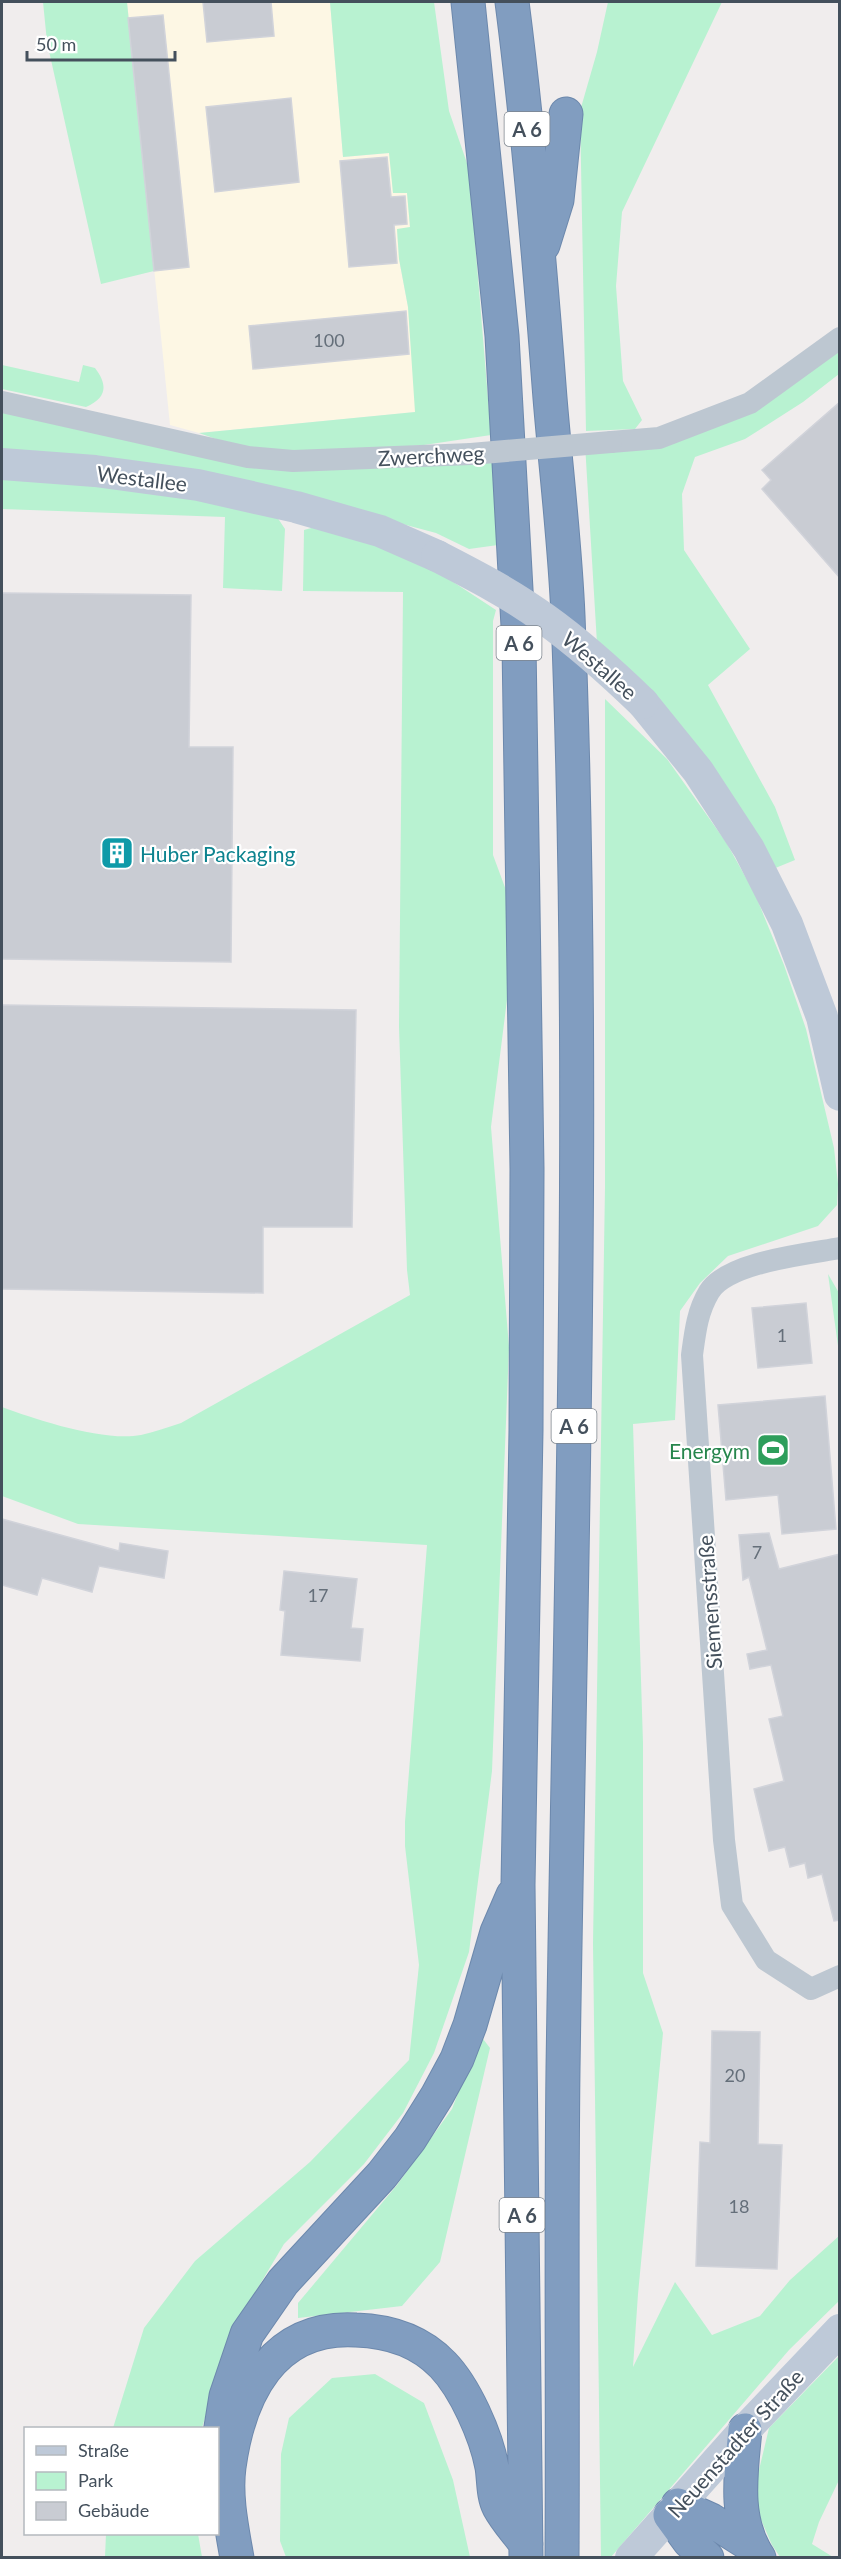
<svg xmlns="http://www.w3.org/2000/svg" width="841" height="2559" viewBox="0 0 841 2559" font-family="Lato,sans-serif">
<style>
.commercial{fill:#fdf7e4}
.green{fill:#b8f2d1}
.building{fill:#c9ccd3;stroke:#d1d3da;stroke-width:1.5}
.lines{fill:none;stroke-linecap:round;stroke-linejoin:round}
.motorway-casing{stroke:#6c88ac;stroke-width:35}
.minor{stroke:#bdc7d1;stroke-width:22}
.secondary{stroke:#bec9d8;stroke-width:32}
.motorway{stroke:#819dc0;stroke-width:33}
.minor-bridge{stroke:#bdc7d1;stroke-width:22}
.secondary-bridge{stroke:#bec9d8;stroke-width:32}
.labels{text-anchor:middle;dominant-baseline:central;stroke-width:4.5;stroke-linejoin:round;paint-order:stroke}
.number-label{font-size:18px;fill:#656f7a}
.shield{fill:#fff;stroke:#7c848d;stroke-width:1.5}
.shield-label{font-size:20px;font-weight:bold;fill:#44505c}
.street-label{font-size:21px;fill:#44505c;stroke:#fff}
.culture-label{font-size:21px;fill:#0d838f;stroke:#fff;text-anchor:start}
.leisure-label{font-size:21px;fill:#27864d;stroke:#fff;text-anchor:end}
</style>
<rect width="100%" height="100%" fill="#f0eded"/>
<!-- commercial -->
<path class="commercial" d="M127 2H330L343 157 390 153 393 193 407 192 410 228 397 230 399 259 408 307 416 412 199 433 170 425Z"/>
<!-- green -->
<path class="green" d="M43 2H127L154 271 101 284 47 42Z
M330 2H434L449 111 469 169 491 435 424 445 296 454 250 451 199 433 415 412 408 307 399 259 397 229 410 227 407 193H393L389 153 343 157Z
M608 2H722L622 212 616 286 623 381 642 420 635 429 586 431 580 111 597 52Z
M839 338V374L803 402 745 439 695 457 682 494 684 550 750 649 708 685 775 807 795 860 761 874 598 660 585 444 611 442 750 403Z
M2 365 79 382 83 365 95 368C108 385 107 398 86 407L2 389Z
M2 410 251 465 493 459 498 545 469 549 436 533 324 503 2 452Z
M2 478 93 481 273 511 285 529 282 591 223 588 225 517 2 509Z
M322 525 389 547 438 572 496 610 493 621V855L517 920 491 1127 509 1347 492 1771 469 1952 434 2053 403 2113 364 2164 284 2244 228 2338 202 2428H113L144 2328 195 2261 310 2162 409 2060 419 1965 405 1846V1822L427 1545 78 1524 2 1496V1407C37 1420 104 1442 141 1435 154 1432 168 1427 181 1423L410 1295 407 1270 399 1027 403 592 303 591 304 530Z
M605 699 667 759 726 842 755 894 784 965 806 1029 834 1148 838 1184 837 1205 818 1226 728 1256 700 1283 680 1311 675 1420 633 1424 643 1743V1973L663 2033 638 2294 633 2367 675 2282 712 2335 760 2316 790 2280 839 2236 840 2300 789 2350 611 2557 601 2558 593 1944 605 1187Z
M828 1274 839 1293V1353Z
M480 2035 490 2048 440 2262 402 2306 298 2318V2303L397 2185 452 2109Z
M839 2356V2480L819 2522 812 2544 833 2557H780L772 2545 759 2515 755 2487 769 2428Z
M375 2374 424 2403 453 2480 470 2557H286L280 2541 281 2454 289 2418 332 2378Z
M106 2534H198L202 2557H105Z"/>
<!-- building -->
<path class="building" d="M203 2H271L274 36 207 42Z
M163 15 189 267 154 271 128 18Z
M291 98 299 182 215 192 206 107Z
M387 157 391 197 405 196 407 224 394 225 397 263 349 267 340 161Z
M406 311 409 354 253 369 249 326Z
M840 402V578L762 489 771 480 762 470Z
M2 593 191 595 189 747H233L231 962 2 959Z
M2 1005 356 1010 352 1227H263V1293L2 1289Z
M806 1303 812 1363 758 1368 752 1308Z
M825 1396 836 1529 782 1534 778 1495 726 1500 718 1405Z
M2 1519 119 1551 120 1543 168 1551 164 1578 99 1566 92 1592 42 1578 37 1595 2 1585Z
M769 1533 779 1569 840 1554V1920L834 1921 822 1874 808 1878 805 1863 790 1867 785 1847 769 1851 754 1789 784 1781 769 1719 783 1716 771 1665 750 1669 747 1654 767 1650 749 1577 743 1580 739 1535Z
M284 1571 357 1579 351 1628 363 1629 360 1661 281 1655 285 1611 280 1610Z
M712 2031 760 2032 758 2144 782 2145 777 2269 696 2266 700 2142 710 2143Z"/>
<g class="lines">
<defs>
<path id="motorway" d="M468 2 502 336 519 644 527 1169 526 1430 518 1885 526 2558
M512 2C529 133 540 266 550 398 556 471 565 543 568 616 587 1100 570 1585 563 2069 561 2232 563 2395 562 2558
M543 245 557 200 566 114
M745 2430C741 2473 733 2519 759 2558
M218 2446 226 2396 247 2334 283 2282 382 2175 410 2139 437 2096 457 2059 470 2025 497 1932 513 1895
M678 2505 711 2520 749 2544
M670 2515 689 2541 707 2558
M237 2558C232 2529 225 2497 229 2467 239 2395 272 2325 356 2330 389 2331 420 2341 443 2365 465 2388 486 2435 492 2467 494 2479 493 2496 499 2507 506 2520 517 2532 526 2544"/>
</defs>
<!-- motorway casing -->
<use href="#motorway" class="motorway-casing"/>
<!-- minor -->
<path class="minor" d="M2 402 248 457 293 461 471 454
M611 442 659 438 750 403 840 338
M840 1248C807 1254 727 1262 709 1292 697 1312 695 1333 692 1355L724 1840 732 1905 766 1960 811 1989 840 1976"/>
<!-- secondary -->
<path class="secondary" d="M2 464 95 471 198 485 296 507 380 531 437 556
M643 703 698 771 749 849 787 924 822 1017 840 1095
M631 2558 745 2430 840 2330"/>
<!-- motorway -->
<use href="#motorway" class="motorway"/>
<!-- minor-bridge -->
<path class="minor-bridge" d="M471 454 611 442"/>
<!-- secondary-bridge -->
<path class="secondary-bridge" d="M437 556C474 575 511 594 545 619 580 644 612 673 643 703"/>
</g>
<!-- icons -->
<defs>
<symbol id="building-square" viewBox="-11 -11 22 22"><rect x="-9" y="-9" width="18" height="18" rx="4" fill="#0f9aa8" stroke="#fff"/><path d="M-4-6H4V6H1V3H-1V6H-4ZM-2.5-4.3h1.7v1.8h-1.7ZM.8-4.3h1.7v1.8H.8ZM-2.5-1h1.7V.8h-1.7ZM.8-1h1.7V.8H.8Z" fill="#fff"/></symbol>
<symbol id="stadium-square" viewBox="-11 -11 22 22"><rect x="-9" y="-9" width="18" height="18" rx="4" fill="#2e9e5b" stroke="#fff"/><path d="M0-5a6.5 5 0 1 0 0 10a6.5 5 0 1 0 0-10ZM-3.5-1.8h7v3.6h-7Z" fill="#fff"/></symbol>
</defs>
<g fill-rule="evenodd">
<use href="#building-square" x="98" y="834" width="38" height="38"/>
<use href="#stadium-square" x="754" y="1431" width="38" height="38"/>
</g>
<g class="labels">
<!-- number labels -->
<g class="number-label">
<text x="329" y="340">100</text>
<text x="782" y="1335">1</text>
<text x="757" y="1552">7</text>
<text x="318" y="1595">17</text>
<text x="735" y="2075">20</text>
<text x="739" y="2206">18</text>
</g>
<!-- shield labels -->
<g class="shield">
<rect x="504.5" y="112" width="45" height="34" rx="4.5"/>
<rect x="496.5" y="626" width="45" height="34" rx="4.5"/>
<rect x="551.5" y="1409" width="45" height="34" rx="4.5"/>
<rect x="499.5" y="2198" width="45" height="34" rx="4.5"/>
</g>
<g class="shield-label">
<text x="527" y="129">A 6</text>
<text x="519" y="643">A 6</text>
<text x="574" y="1426">A 6</text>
<text x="522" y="2215">A 6</text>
</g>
<!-- street labels -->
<g class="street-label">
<text transform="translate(431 455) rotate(-3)">Zwerchweg</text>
<text transform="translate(142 478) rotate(7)">Westallee</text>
<text transform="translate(600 665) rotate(41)">Westallee</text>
<text transform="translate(709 1602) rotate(-94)">Siemensstraße</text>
<text transform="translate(735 2443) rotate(-48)">Neuenstadter Straße</text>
</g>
<!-- culture labels -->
<g class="culture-label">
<text x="140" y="853">Huber Packaging</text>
</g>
<!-- leisure labels -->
<g class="leisure-label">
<text x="750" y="1450">Energym</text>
</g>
</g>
<!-- border -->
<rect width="841" height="2559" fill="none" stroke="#44505c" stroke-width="6"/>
<!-- legend -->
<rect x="24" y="2427" width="195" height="108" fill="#ffffff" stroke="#b4b9be" stroke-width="1.5"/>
<rect x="36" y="2446" width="30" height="9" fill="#bec9d8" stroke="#b4b9be" stroke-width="1.5"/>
<text x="78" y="2457" font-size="18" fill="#44505c">Straße</text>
<rect x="36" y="2472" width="30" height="18" fill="#b8f2d1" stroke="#b4b9be" stroke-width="1.5"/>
<text x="78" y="2487" font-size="18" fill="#44505c">Park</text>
<rect x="36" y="2502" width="30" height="18" fill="#c9ccd3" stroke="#b4b9be" stroke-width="1.5"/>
<text x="78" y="2517" font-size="18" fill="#44505c">Gebäude</text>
<!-- scale -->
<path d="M27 51v9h148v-9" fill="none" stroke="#44505c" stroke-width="3"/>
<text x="36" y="51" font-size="18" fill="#44505c" stroke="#ffffff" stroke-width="4.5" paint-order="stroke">50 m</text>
</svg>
